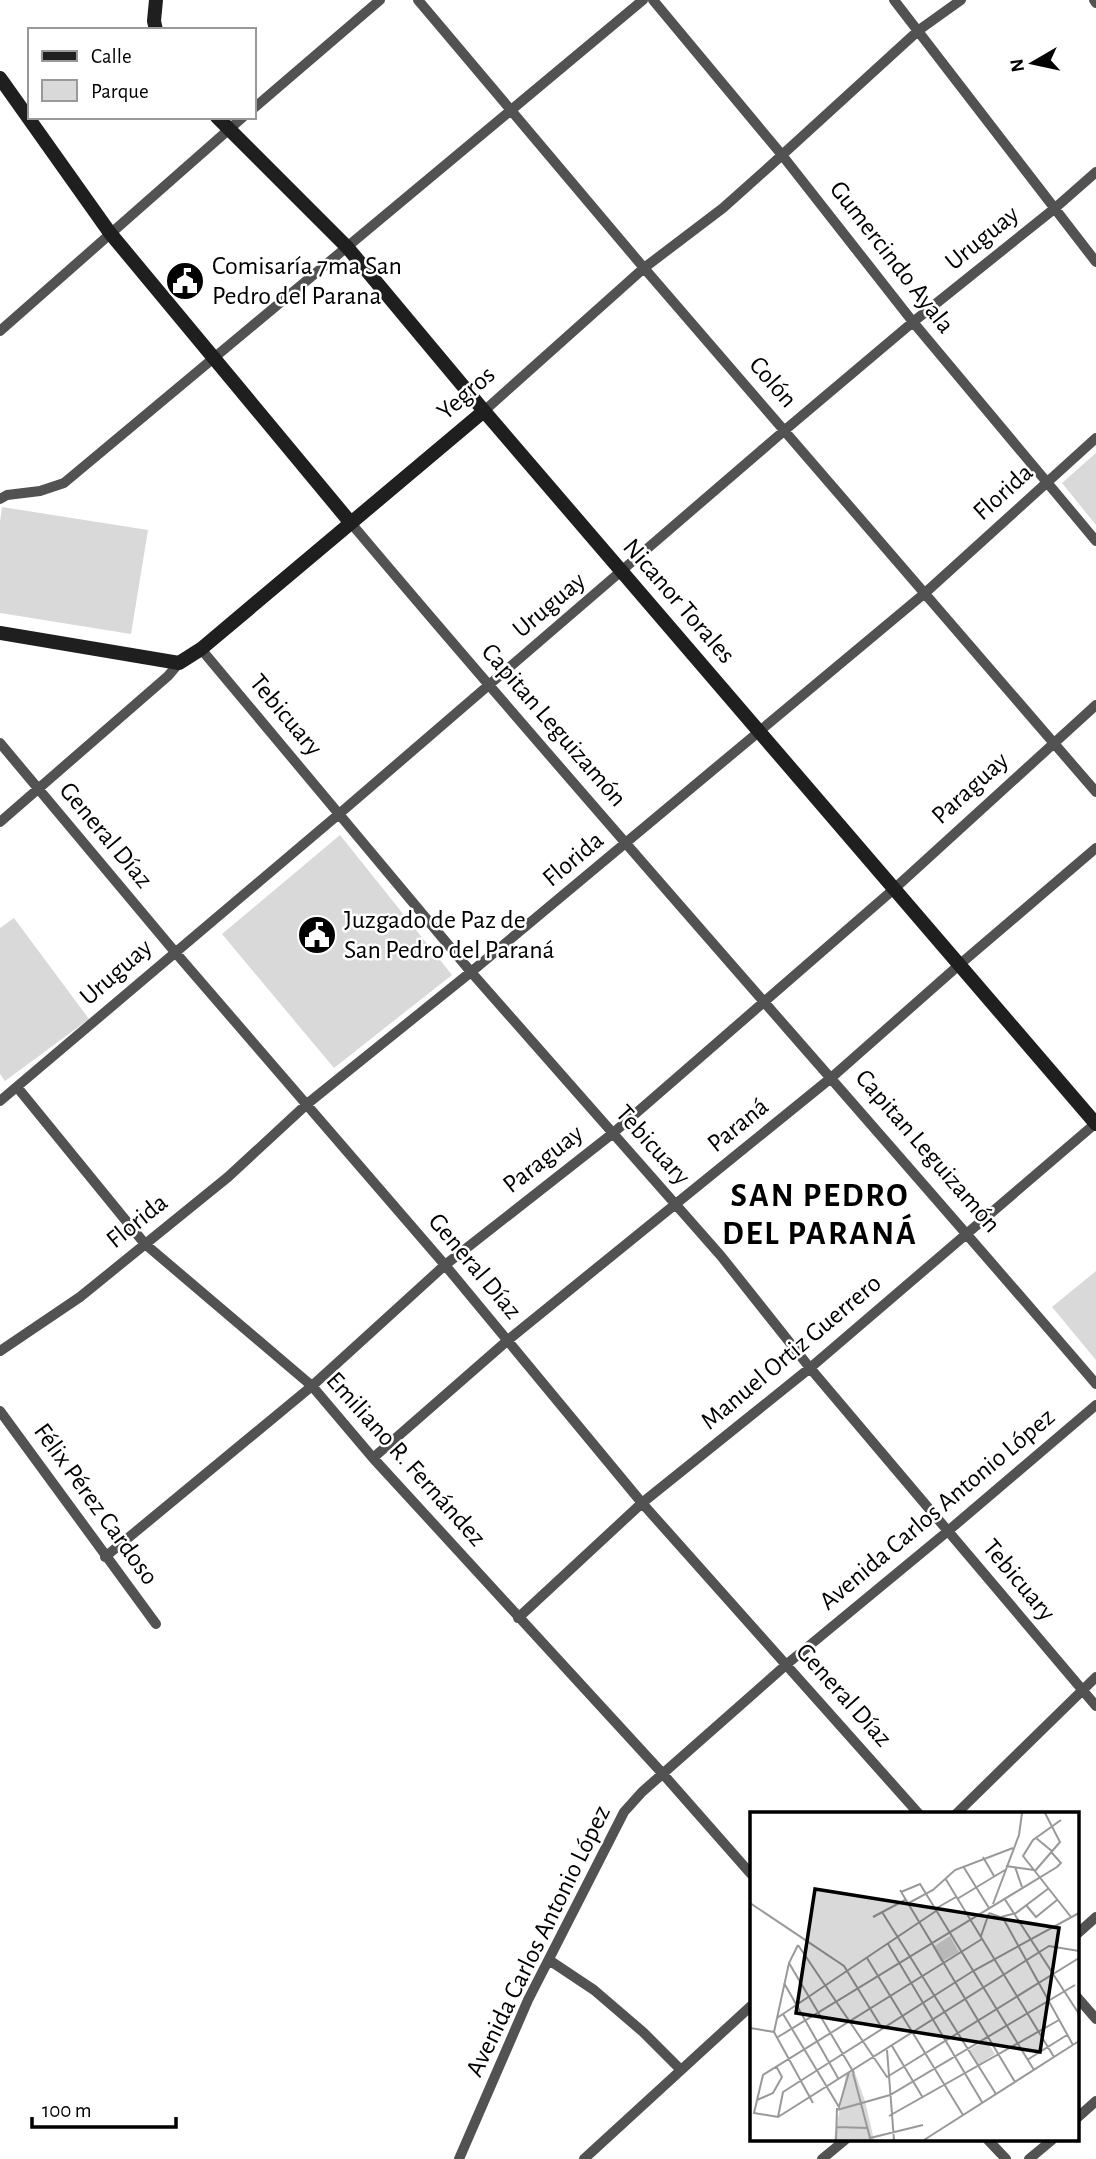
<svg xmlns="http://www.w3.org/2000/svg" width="1096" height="2159" viewBox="0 0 1096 2159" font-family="'Alegreya Sans',sans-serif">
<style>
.green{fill:#d9d9d9}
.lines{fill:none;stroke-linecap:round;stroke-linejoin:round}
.street{stroke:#525252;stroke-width:10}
.secondary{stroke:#1f1f1f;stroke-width:14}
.labels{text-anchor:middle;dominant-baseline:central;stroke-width:5;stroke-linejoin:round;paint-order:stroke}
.street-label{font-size:26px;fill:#000;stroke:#fff}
.poi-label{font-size:26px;fill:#000;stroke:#fff;text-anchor:start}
.district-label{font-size:33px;font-weight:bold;letter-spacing:2px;fill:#000;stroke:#fff}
.inset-road{fill:none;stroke:#999;stroke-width:2}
.view{fill:#000;fill-opacity:0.15;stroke:#000;stroke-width:3.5}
.inset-edge{fill:none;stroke:#000;stroke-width:3.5}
</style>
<rect width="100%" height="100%" fill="#fff"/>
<!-- green -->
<path class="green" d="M1096 453V525L1062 483Z
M2 507 148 530 131 634 0 613V522Z
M340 835 452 975 334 1068 222 934Z
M14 918 89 1019 5 1081 0 1074V928Z
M1096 1271V1360L1052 1307Z"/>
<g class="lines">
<!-- street -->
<path class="street" d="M418 0 644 268 1096 792
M653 0 782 155 913 322 1096 541
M894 0 1096 262
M1094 0 1096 3
M254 108 380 0
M0 331 243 117
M484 411 644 268 723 208 770 166 919 30 961 0
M0 499 7 495 40 491 64 483 643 0
M350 522C595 813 849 1096 1096 1384
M201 649 471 972 721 1256 810 1368 1096 1706
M0 743 175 952 445 1265 642 1503 919 1814
M0 822 168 676 179 663
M17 1087 145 1244 312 1386 373 1458 663 1774 751 1874
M0 1101 339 814 785 430 913 322 1054 209 1096 172
M0 1351 80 1297 228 1177 307 1104 471 972 925 593 1096 438
M0 1411 156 1624
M373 1458 508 1340 831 1078 959 965 1096 848
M105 1557 312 1386 445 1265 612 1134 894 889 1096 705
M518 1618 642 1503 810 1368 1096 1123
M956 1814 1096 1677
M1077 1934 1096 1917
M549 1960 594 1990 643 2032 681 2070
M1077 1997 1096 2019
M1077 2118 1096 2101
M988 2140 1006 2159
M459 2159 528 2000 624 1812 642 1792 787 1664 948 1531 1096 1405
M584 2159 751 2006
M822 2159 845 2140
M1029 2159 1052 2140"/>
<!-- secondary -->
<path class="secondary" d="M156 0 154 21 156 30
M0 78 110 233 350 522
M217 117 347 247 484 411 1096 1124
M0 633 179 663 201 649 484 411"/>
</g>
<!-- icons -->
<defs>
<symbol id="civic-disc" viewBox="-11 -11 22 22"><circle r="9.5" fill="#000" stroke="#fff"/><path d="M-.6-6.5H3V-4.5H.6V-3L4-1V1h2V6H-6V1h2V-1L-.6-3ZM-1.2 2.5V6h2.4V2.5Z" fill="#fff"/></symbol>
</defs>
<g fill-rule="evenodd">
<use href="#civic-disc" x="163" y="259" width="44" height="44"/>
<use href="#civic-disc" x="295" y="913" width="44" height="44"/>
</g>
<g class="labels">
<!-- street labels -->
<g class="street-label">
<text transform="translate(982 238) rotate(-39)">Uruguay</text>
<text transform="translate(892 257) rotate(52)">Gumercindo Ayala</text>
<text transform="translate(773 382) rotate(49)">Colón</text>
<text transform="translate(466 393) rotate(-41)">Yegros</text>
<text transform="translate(1003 492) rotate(-42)">Florida</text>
<text transform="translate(679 601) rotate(49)">Nicanor Torales</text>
<text transform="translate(549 605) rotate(-40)">Uruguay</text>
<text transform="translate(286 715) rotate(50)">Tebicuary</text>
<text transform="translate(554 725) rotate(49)">Capitan Leguizamón</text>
<text transform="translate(970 788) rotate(-42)">Paraguay</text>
<text transform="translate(106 835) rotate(50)">General Díaz</text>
<text transform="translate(573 859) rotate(-40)">Florida</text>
<text transform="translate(116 972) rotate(-41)">Uruguay</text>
<text transform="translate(738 1125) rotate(-39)">Paraná</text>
<text transform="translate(653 1145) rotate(48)">Tebicuary</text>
<text transform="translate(928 1151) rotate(49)">Capitan Leguizamón</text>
<text transform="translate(543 1159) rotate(-38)">Paraguay</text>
<text transform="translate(137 1221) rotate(-39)">Florida</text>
<text transform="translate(475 1266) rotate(50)">General Díaz</text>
<text transform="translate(791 1352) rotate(-40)">Manuel Ortiz Guerrero</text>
<text transform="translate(406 1459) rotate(48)">Emiliano R. Fernández</text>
<text transform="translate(96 1504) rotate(54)">Félix Pérez Cardoso</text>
<text transform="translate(937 1509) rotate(-40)">Avenida Carlos Antonio López</text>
<text transform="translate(1019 1580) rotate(50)">Tebicuary</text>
<text transform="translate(844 1695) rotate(48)">General Díaz</text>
<text transform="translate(538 1941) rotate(-64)">Avenida Carlos Antonio López</text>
</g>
<!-- poi labels -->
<g class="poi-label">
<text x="212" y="266">Comisaría 7ma San<tspan x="212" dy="30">Pedro del Parana</tspan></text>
<text x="344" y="920">Juzgado de Paz de<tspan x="344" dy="30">San Pedro del Paraná</tspan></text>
</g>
<!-- district labels -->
<g class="district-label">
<text x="820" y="1196">SAN PEDRO<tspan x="820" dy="38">DEL PARANÁ</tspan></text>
</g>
</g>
<!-- overview -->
<g transform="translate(750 1812)">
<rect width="329" height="329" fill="#fff"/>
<path d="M200 124 209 140 191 150 183 135ZM236 228 245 242 228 253 219 238ZM104 258 115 289 124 328H84L96 263Z" fill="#d9d9d9"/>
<path class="inset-road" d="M311 8 283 28 273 44 321 105M286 26 303 40M233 45 244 64M213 54 239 96M256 54 284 58M265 55 272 75M285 59 310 30 295 1M195 66 304 245M150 78 265 270M151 80 170 72 284 258M254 86 329 202M207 87 255 58M0 91 94 154 132 216M157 92 183 78 205 58 263 36M243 92 269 23 272 1M276 93 286 105 307 88M185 97 206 85M132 100 246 282M239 101 253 106 323 233M123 105 155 88M251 105 266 101 299 76M231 124 239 101M232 127 13 263 4 301 28 305 299 134 329 139M138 132 232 290M48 133 137 265 329 146M117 146 213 303M39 151 104 261M34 171 88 266M33 202 89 295 99 260M27 206 186 99M0 216 24 220 63 291M24 220 39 151 48 133M28 225 307 55 311 51 302 41M142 234 173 286M137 238 144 328M277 248 317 223M103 261 120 326 173 313M7 288 23 281 32 265 26 254M87 298 140 283 325 173M139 304 309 208M28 305 33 280 223 159 329 101M86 315 118 316M86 328 87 296M174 328 329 229"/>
<path class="view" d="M65 77 309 116 290 240 46 201Z"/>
<rect width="329" height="329" class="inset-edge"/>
</g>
<!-- legend -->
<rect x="28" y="28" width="228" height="91" fill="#ffffff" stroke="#999999" stroke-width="2"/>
<rect x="42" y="51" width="35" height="10" fill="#1f1f1f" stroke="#999999" stroke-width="2"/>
<text x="91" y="63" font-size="21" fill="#000000">Calle</text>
<rect x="42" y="80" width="35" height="21" fill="#d9d9d9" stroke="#999999" stroke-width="2"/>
<text x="91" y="98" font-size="21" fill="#000000">Parque</text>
<!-- north arrow -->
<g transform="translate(1033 63) rotate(261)" stroke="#ffffff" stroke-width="5" paint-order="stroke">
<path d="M0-5L12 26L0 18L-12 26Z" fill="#000000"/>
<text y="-10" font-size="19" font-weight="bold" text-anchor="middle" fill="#000000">N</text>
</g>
<!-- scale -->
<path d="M32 2117v10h144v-10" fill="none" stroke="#000000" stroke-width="3.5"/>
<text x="42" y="2117" font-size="21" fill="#000000" stroke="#ffffff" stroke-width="5" paint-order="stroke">100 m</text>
</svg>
